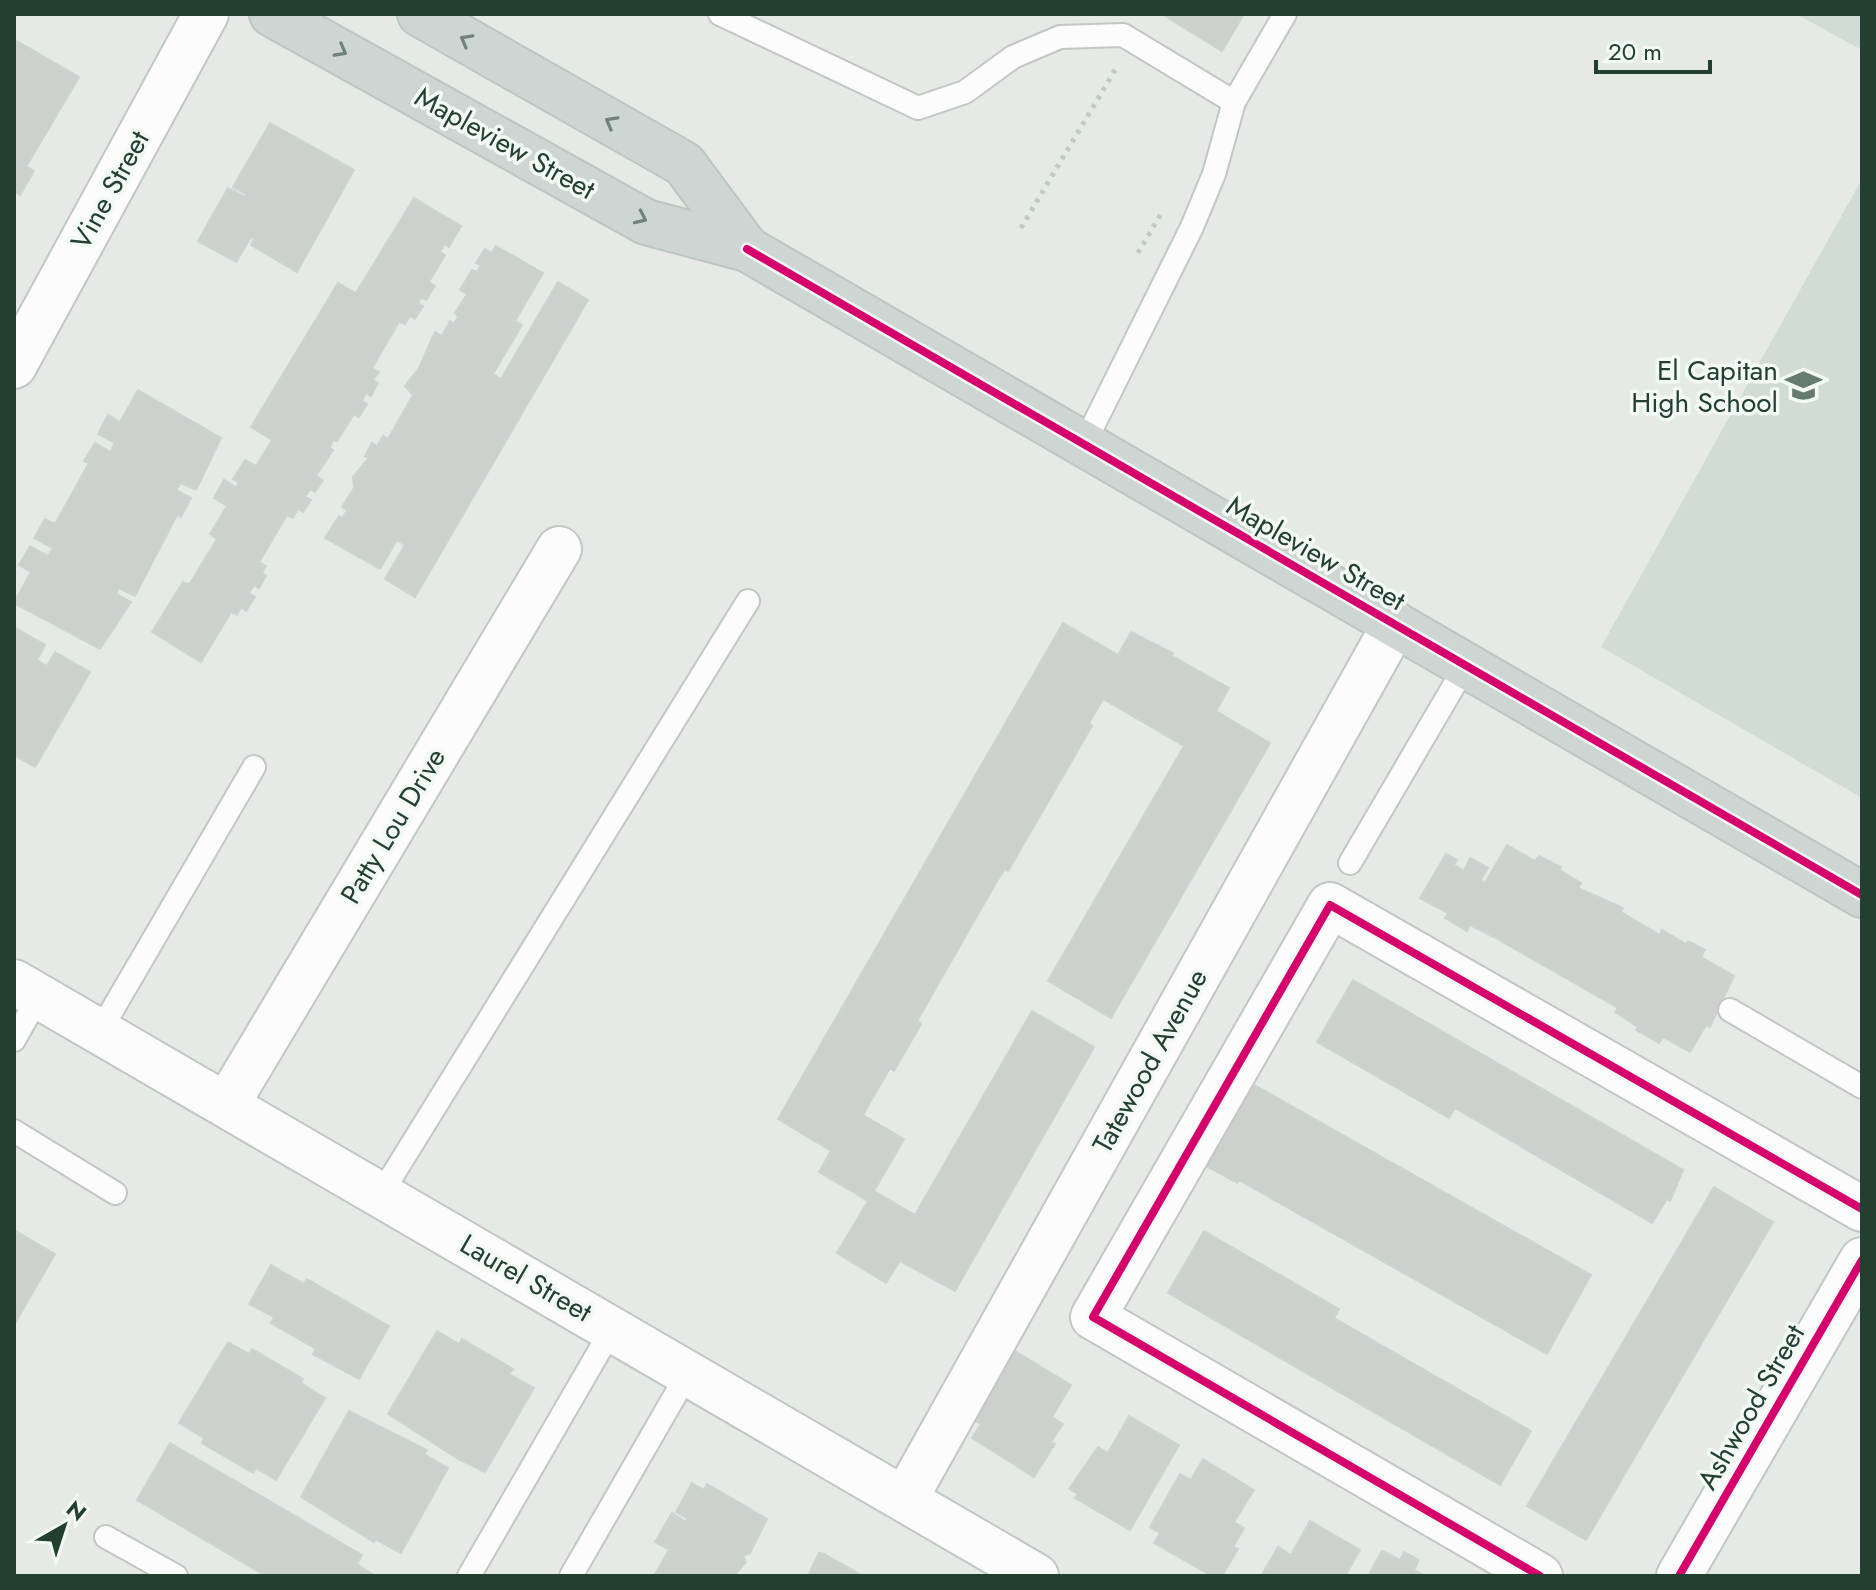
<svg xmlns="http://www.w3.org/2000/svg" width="1876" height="1590" viewBox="0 0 1876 1590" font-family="Jost,sans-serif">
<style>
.built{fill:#d2dcd6}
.building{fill:#ccd1ce;stroke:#cdd3d0;stroke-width:2}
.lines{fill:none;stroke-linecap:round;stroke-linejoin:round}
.lane-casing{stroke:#c2c7c4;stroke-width:26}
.street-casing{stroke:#c2c7c4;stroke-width:48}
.secondary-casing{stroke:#c0c8c4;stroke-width:48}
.primary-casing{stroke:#bdc6c1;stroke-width:48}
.path{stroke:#c1cac5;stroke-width:5;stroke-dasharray:4 6;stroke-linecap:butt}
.lane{stroke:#fbfcfb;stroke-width:22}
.street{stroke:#fbfcfb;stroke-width:44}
.secondary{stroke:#fbfcfb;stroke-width:44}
.primary{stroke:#cdd6d2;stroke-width:44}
.cycleway-casing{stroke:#f3f9f5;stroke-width:13}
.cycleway{stroke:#d6006c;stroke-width:8}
.oneway{stroke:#6f8379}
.labels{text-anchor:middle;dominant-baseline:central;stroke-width:7;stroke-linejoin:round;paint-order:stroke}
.street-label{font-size:28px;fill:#223f30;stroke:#f3f9f5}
.poi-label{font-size:28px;fill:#223f30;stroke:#f3f9f5;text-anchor:end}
</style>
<rect width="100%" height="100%" fill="#e5eae7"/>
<!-- built -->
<path class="built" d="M1796 14H1862V50Z
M1862 179V798L1601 647Z"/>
<!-- building -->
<path class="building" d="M1162 14H1244L1222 51Z
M17 41 79 77 26 167 14 160V47Z
M270 123 354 170 297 272 251 245 254 239 251 237 236 262 198 241 228 188 245 197 246 194 233 187Z
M14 160 34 171 20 195 14 191Z
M414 198 461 226 449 247 445 244 440 252 445 255 429 282 435 286 426 300 421 297 418 303 423 306 415 319 410 316 405 324 399 322 372 368 379 372 373 380 378 383 371 396 366 393 362 401 367 404 359 417 354 414 337 441 334 439 329 448 333 450 316 476 323 480 315 492 310 489 305 497 311 500 303 512 298 509 293 518 287 515 259 562 266 566 262 573 266 576 259 588 254 585 249 593 255 597 246 611 241 607 237 615 231 612 201 662 152 632 183 582 189 585 217 539 210 534 227 506 214 498 224 480 236 487 239 482 233 479 245 460 256 466 272 440 251 427 338 283 356 293Z
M496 246 543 273 515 321 522 325 493 374 501 379 558 282 588 300 415 597 385 579 405 545 397 540 380 569 325 538 339 516 343 518 347 510 342 507 354 488 353 477 369 458 365 456 372 443 377 446 383 436 388 439 413 395 405 386 419 368 435 332 442 336 450 321 454 324 458 317 455 313 467 294 460 290 472 270 477 272 481 265 476 263 485 249 491 253Z
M138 390 221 438 196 490 181 483 176 490 191 498 181 517 177 515 135 596 119 588 116 594 131 602 100 649 14 603 31 572 19 565 30 546 48 556 53 548 34 538 45 519 55 524 89 463 84 461 95 443 111 452 115 443 98 434 108 415 120 422Z
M1063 623 1118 655 1131 632 1173 653 1172 656 1229 688 1216 711 1270 743 1111 1018 1048 981 1184 746 1103 699 1089 723 1092 726 1008 871 1005 869 997 881 917 1021 921 1024 894 1071 890 1068 863 1115 904 1139 874 1191 915 1215 1032 1011 1094 1047 955 1291 900 1261 886 1283 837 1253 868 1201 819 1172 831 1151 778 1119Z
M14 627 45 645 37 660 47 666 55 652 90 672 35 767 14 755Z
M1507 845 1535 861 1539 856 1561 867 1560 870 1581 883 1578 888 1623 908 1621 912 1660 935 1662 930 1686 944 1688 941 1705 950 1701 957 1734 976 1710 1027 1706 1025 1690 1052 1663 1037 1659 1043 1636 1030 1638 1027 1615 1012 1618 1008 1494 937 1470 925 1467 931 1445 918 1448 913 1420 898 1446 854 1457 860 1454 865 1464 871 1470 858 1488 868 1481 880 1485 883Z
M1353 980 1683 1170 1670 1201 1667 1199 1652 1223 1455 1108 1449 1118 1317 1042Z
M1249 1082 1591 1275 1547 1354 1239 1180 1237 1183 1203 1164Z
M1714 1187 1773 1222 1586 1540 1527 1506Z
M14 1230 55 1254 14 1325Z
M1204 1231 1339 1309 1334 1318 1531 1431 1500 1485 1168 1293Z
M271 1265 304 1284 307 1279 389 1326 359 1379 313 1354 316 1349 271 1323 274 1317 249 1304Z
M437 1331 459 1344 462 1339 513 1369 509 1374 534 1388 485 1472 458 1459 388 1414Z
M228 1342 249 1354 252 1349 303 1379 301 1383 325 1398 276 1480 256 1468 253 1473 202 1443 204 1438 179 1423Z
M1010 1348 1071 1385 1052 1417 1063 1424 1051 1442 1055 1444 1034 1477 972 1438 981 1424 968 1416Z
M349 1411 427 1450 424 1454 448 1468 401 1553 375 1539 374 1542 301 1497Z
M1129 1416 1179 1445 1130 1530 1075 1498 1078 1494 1069 1489 1098 1447 1108 1453Z
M170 1443 362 1555 357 1564 375 1576H266L137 1500Z
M1203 1459 1254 1490 1234 1522 1244 1528 1233 1547 1238 1549 1222 1576H1212L1154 1543 1160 1533 1150 1527 1180 1474 1191 1480Z
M692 1483 704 1490 707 1484 767 1519 750 1553 743 1556 746 1562 734 1576H654L669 1550 655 1542 672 1513 686 1522 687 1518 676 1512Z
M1310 1521 1360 1550 1345 1576H1261L1278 1547 1291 1555Z
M1382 1551 1400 1560 1404 1552 1419 1560 1414 1570 1425 1576H1368Z
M819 1553 824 1554 863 1576H808Z"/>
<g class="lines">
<defs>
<path id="lane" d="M720 14 918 108 965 92 1013 57 1060 37 1123 35 1234 102
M1084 444 1192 227 1214 174 1234 102 1285 14
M1350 863 1466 665
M1730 1010 1862 1087
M100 1031 254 767
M14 1040 39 996
M14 1131 115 1193
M381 1194 748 601
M106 1537 176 1576
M469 1576 612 1329
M571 1576 688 1373"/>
<path id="street" d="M14 366 206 14
M227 1104 559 549
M905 1499 1395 624
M1540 1576 1093 1317 1330 905 1862 1209"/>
<path id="secondary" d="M14 982 1036 1576
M1679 1576 1862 1260"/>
<path id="primary" d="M272 14 646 222 747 249 1862 895
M420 14 684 164 747 249"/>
</defs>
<!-- lane casing -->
<use href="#lane" class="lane-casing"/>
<!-- street casing -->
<use href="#street" class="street-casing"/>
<!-- secondary casing -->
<use href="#secondary" class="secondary-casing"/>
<!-- primary casing -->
<use href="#primary" class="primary-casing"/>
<!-- path -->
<path class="path" d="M1021 228 1118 65
M1138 253 1162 212"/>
<!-- lane -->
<use href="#lane" class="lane"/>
<!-- street -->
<use href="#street" class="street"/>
<!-- secondary -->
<use href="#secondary" class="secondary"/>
<!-- primary -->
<use href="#primary" class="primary"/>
<defs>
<path id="cycleway" d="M747 249 1862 895
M1540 1576 1093 1317 1330 905 1862 1209
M1679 1576 1862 1260"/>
</defs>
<!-- cycleway casing -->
<use href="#cycleway" class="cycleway-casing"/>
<!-- cycleway -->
<use href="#cycleway" class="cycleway"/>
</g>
<!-- one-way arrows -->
<defs><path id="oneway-chevron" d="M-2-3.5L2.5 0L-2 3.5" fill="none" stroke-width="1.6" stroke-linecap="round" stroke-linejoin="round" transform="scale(2)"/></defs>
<g class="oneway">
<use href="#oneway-chevron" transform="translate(466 40) rotate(-151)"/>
<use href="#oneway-chevron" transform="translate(341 51) rotate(29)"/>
<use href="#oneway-chevron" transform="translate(611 122) rotate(-151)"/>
<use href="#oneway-chevron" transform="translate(641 218) rotate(25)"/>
</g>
<!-- icons -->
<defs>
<symbol id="school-bare" viewBox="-9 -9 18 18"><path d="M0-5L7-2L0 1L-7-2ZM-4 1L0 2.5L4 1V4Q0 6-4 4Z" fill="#667b70" stroke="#f3f9f5" stroke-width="2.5" paint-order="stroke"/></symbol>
</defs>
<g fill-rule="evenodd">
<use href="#school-bare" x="1778" y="360" width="51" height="51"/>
</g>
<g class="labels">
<!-- street labels -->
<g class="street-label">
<text transform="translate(505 143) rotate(29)">Mapleview Street</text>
<text transform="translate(110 190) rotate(-61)">Vine Street</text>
<text transform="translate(1316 553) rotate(30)">Mapleview Street</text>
<text transform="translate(393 826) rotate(-59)">Patty Lou Drive</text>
<text transform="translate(1150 1061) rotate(-61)">Tatewood Avenue</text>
<text transform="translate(526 1278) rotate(30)">Laurel Street</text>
<text transform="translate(1751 1407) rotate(-60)">Ashwood Street</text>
</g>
<!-- poi labels -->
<g class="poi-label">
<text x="1778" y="370">El Capitan<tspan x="1778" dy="32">High School</tspan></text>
</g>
</g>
<!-- border -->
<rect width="1876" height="1590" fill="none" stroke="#223f30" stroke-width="32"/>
<!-- north arrow -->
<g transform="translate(64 1526) rotate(39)" stroke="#f3f9f5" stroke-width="6" paint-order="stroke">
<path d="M0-6L14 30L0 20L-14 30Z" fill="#223f30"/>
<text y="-12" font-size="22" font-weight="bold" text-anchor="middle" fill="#223f30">N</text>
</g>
<!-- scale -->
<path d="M1596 60v12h114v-12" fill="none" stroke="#223f30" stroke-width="4"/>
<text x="1608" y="60" font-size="24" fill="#223f30" stroke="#f3f9f5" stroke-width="6" paint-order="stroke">20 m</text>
</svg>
